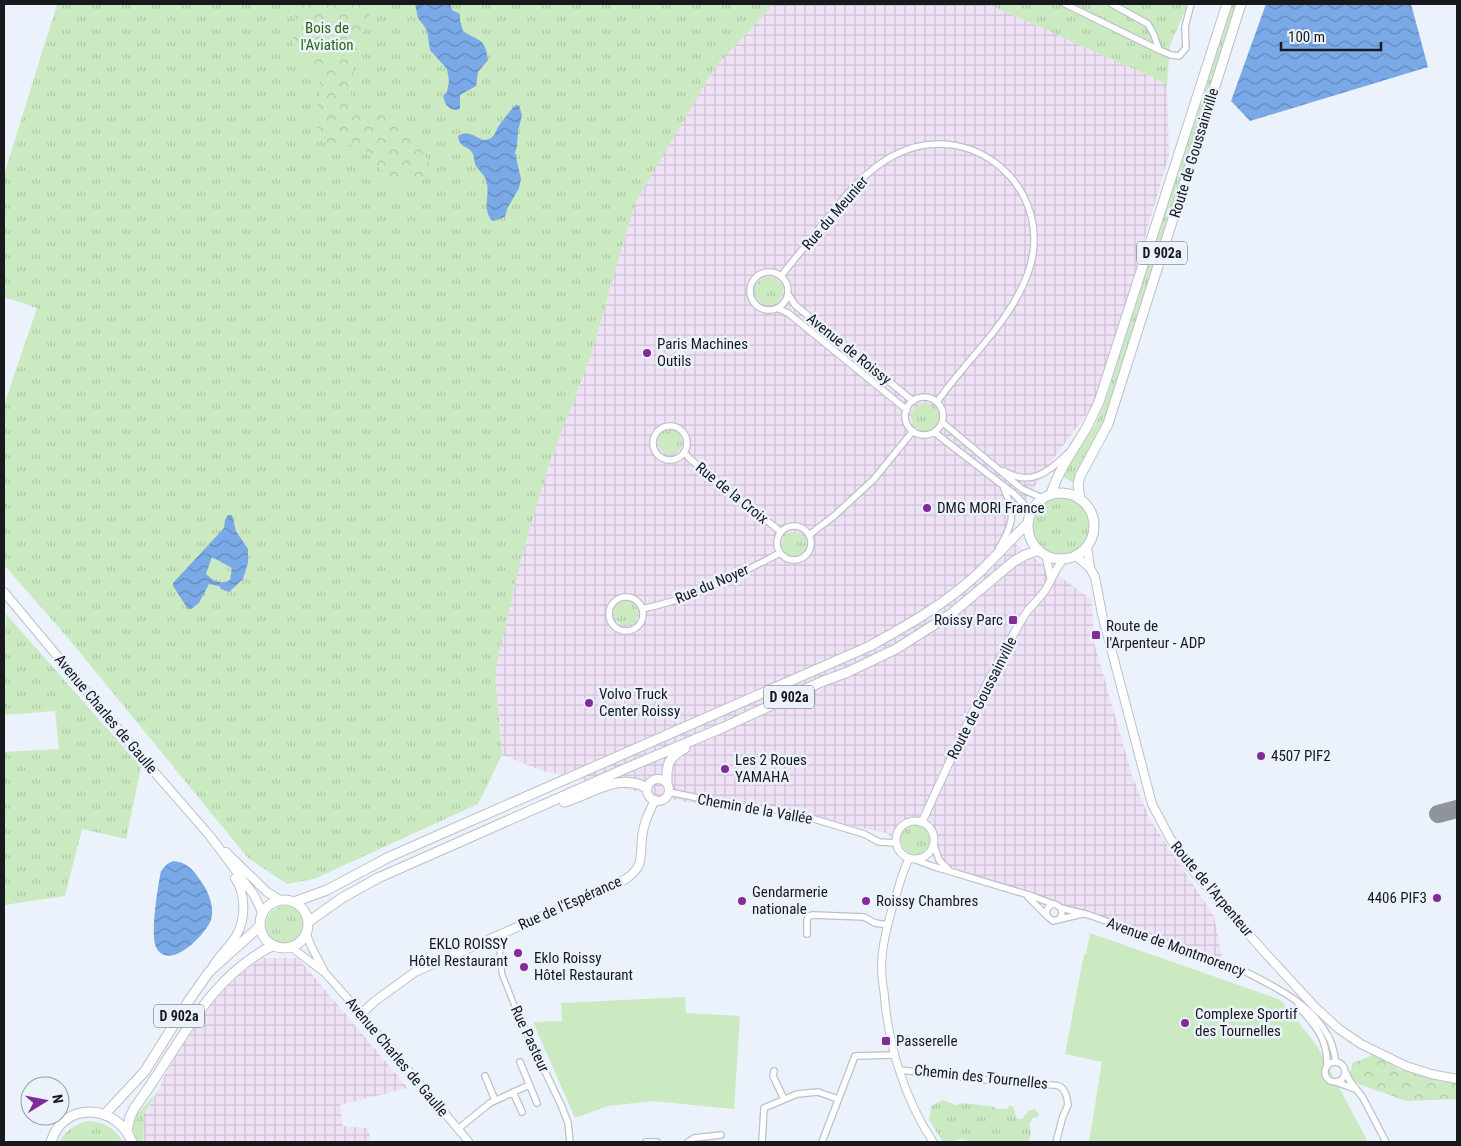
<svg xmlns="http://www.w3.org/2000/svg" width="1461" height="1146" viewBox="0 0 1461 1146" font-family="'Roboto Condensed',sans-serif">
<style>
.industrial{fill:url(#industrial-grid)}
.grass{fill:url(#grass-tufts)}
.forest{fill:url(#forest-crowns)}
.garden{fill:#cbeac2}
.water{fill:url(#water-waves);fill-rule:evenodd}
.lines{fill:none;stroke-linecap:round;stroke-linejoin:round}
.taxiway{stroke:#8f939a;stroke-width:18}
.pedestrian-casing{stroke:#bbc1ca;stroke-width:7}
.minor-casing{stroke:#bbc1ca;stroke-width:8}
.tertiary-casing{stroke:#bbc1ca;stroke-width:9}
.secondary-casing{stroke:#bbc1ca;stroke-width:10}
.primary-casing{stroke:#bbc1ca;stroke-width:11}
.pedestrian{stroke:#fff;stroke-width:4.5}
.minor{stroke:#fff;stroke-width:5.5}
.tertiary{stroke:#fff;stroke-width:7}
.secondary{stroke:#fff;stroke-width:8}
.primary{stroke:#fff;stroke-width:9}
.poi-dot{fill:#832c99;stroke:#ecf2fc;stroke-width:2}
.labels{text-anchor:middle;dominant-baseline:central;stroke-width:5;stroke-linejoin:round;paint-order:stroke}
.shield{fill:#ecf2fc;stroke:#575a60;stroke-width:1}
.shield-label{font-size:14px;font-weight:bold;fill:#17191d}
.park-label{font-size:15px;fill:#27670f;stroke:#ecf2fc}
.street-label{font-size:15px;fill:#17191d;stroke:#ecf2fc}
.poi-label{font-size:15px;fill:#17191d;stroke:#ecf2fc;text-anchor:start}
</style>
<defs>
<pattern id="industrial-grid" width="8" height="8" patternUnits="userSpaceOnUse" patternTransform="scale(1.25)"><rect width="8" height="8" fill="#f0e2f6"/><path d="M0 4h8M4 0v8" fill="none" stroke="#cdc1d2"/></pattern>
<pattern id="grass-tufts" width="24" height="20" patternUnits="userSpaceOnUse" patternTransform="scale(1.25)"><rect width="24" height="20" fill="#cbeac2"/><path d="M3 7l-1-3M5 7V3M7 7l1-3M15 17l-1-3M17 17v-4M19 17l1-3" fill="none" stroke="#aec8a6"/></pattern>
<pattern id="forest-crowns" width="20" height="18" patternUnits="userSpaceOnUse" patternTransform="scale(1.25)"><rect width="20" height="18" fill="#cbeac2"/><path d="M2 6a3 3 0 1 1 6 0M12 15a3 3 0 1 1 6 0" fill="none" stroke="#aec8a6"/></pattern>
<pattern id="water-waves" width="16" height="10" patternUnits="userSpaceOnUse" patternTransform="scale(1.25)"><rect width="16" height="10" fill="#7aa9e7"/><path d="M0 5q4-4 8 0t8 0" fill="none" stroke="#6389bb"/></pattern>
</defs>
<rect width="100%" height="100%" fill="#ecf2fc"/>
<!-- industrial -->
<path class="industrial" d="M774 4H988L1167 84 1169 155 1098 399 1048 466 1003 535 1092 600 1094 642 1132 775 1149 818 1214 916 1223 962 954 868 885 833 803 815 685 802 543 771 502 755 495 672 519 564 549 465 591 355 635 202 716 66Z
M263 958H298L408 1088 340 1105 343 1126 368 1128 371 1142H143L144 1114 160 1089 162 1080 178 1052 223 987 240 973Z"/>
<!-- grass -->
<path class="grass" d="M57 4H774L716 66 635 203 591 355 549 465 521 559 495 672 502 755 478 804 314 879 287 884 248 858 68 638 4 565V405L37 308 4 297V228L6 221 4 220V175Z
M988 4H1188L1170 45 1167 84Z
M1230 4H1238L1108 416 1074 483 1062 476 1094 427 1103 408Z
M755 291a14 14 0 1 1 28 0a14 14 0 1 1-28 0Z
M911 417a14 14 0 1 1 28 0a14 14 0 1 1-28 0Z
M658 442a12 12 0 1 1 24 0a12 12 0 1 1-24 0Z
M1032 526a29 29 0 1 1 58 0a29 29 0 1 1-58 0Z
M782 544a12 12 0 1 1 24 0a12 12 0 1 1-24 0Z
M614 613a12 12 0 1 1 24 0a12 12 0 1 1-24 0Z
M6 614 141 767 126 839 82 829 65 896 4 905V752L59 749 55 711 4 715Z
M901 840a15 15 0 1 1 30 0a15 15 0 1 1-30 0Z
M266 925a19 19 0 1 1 38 0a19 19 0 1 1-38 0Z
M160 1089 144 1114 143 1142H136L132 1125 135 1116Z
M943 1100 956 1105 964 1103 994 1107 997 1109H1007L1009 1106H1013L1017 1119H1022L1028 1111 1035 1109 1039 1114 1038 1117 1033 1118 1029 1124 1031 1133 1029 1142H973L963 1139 955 1140 954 1142H943L929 1120 931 1106Z
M88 1121C104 1122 115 1128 123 1142H59C66 1130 74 1125 88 1121Z"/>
<!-- forest -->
<path class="forest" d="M297 4H373L355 55 351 93 354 105C364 110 374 110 384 114 406 124 420 148 433 168L426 178 406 181 400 189H393C389 181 368 150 361 147 348 142 332 151 322 138 308 119 324 98 319 79 315 66 301 60 293 51 295 35 293 19 297 4Z
M1375 1054 1400 1070H1414L1430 1074 1440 1082 1457 1081V1099L1406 1101 1359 1084 1352 1078 1350 1072 1353 1063Z"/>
<!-- garden -->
<path class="garden" d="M1090 933 1281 1000 1317 1046 1368 1142H1089L1102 1062 1065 1054 1084 954H1086Z
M685 997 686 1013 740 1016 734 1109 653 1101 608 1106 575 1118 533 1022 562 1021 561 1003Z"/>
<!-- water -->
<path class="water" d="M415 4H450L452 10 460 14V20L463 31C479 42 485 37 488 60L478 72 476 86 460 95V108L457 110C448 110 445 104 443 96L447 92 449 81 447 69 430 50 427 30 418 18Z
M1266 4H1411L1428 67 1250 121 1231 101Z
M516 105 519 106 522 115 518 131 517 146 515 153 521 179 519 188 507 209 505 217 493 221C481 211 491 193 486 180 484 174 478 170 475 164 474 160 474 155 472 152 467 145 459 148 458 136 468 129 474 137 484 140 496 139 494 132 500 124 505 118 511 109 516 105Z
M228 515H232L236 531 248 549V563L243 579 229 592 221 589 219 586 209 584 199 603 191 609H188L173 586V583L224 528 225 520ZM212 557 232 568 230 580C219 585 214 581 206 574Z
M173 861C186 862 193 869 200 880 208 890 215 907 211 920 206 934 169 973 156 947 150 935 158 885 161 871L167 864Z"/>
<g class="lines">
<!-- taxiway -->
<path class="taxiway" d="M1438 814 1457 809"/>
<defs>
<path id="pedestrian" d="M498 934 502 974 519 1017"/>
<path id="minor" d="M1065 4 1159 50 1171 55 1179 56 1186 48 1185 27 1191 4
M1112 4 1148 24 1154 35 1159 50
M750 291a19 19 0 1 1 38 0a19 19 0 1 1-38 0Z
M781 276C796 257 811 239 826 220 845 196 864 172 891 157 969 113 1058 188 1028 273 1010 323 967 359 937 402
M788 294 795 305 913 401
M777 308 788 313 907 410
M905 416a19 19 0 1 1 38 0a19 19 0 1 1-38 0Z
M942 422 1022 489 1042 498
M653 443a17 17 0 1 1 34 0a17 17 0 1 1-34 0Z
M934 432 1014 494 1023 503 1030 515
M684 452 690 459 781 532
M1004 471C1030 487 1049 472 1067 454
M777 543a17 17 0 1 1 34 0a17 17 0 1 1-34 0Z
M809 535 834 516 874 479 913 431
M999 548C1013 525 1016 514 1004 489
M609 614a17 17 0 1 1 34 0a17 17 0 1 1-34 0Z
M642 609C691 599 736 576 780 553
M669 792 757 810 768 808 804 816 864 834 879 842 896 843
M934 845 939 860 948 869
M916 860 932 866 1032 896 1053 904
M1028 897 1048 917
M1061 908 1089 915 1246 972C1277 988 1311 1004 1328 1036 1333 1044 1334 1053 1336 1062
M1059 919 1062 915 1061 908 1055 904C1048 905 1045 910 1047 916L1053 921 1082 914
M807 934V920L809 916 813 915 864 917 875 923 888 925
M1298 1006C1315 1025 1328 1039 1327 1066
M519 1017 562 1107 568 1123 570 1142
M520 1062 537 1103
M1325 1072a10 10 0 1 1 20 0a10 10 0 1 1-20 0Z
M900 1070 1040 1086C1058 1083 1066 1084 1068 1105L1063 1116 1056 1142
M774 1071 773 1076 784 1099
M1345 1071 1350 1081 1363 1098 1386 1142
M485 1076 495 1100
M1336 1082 1355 1089
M513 1092 522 1112
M458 1129 490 1103 529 1085
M646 1142H657
M688 1142 694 1138 721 1135
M762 1142 764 1108 797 1094 818 1092 838 1099
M822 1142 855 1056 895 1055"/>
<path id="tertiary" d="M1046 556 1051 579
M896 840a19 19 0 1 1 38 0a19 19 0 1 1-38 0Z
M922 822C954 752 985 682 1024 616 1030 606 1040 599 1046 589 1052 579 1055 569 1063 560
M909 859C902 872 899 887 894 902 889 920 883 939 882 958 881 969 882 981 884 992 888 1044 904 1098 933 1142
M306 933 311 946 324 971
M291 947 325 973 350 1001 469 1142"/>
<path id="secondary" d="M1087 547 1090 568
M1076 556 1090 568 1095 577 1102 614 1152 804 1170 838 1187 864 1267 955 1315 1007 1339 1029 1361 1044 1406 1066 1431 1074 1457 1079
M4 592 137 752 210 836 254 895 263 914
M647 790a11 11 0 1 1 22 0a11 11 0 1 1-22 0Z
M226 852 267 892 280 900
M212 968C218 956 229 948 236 936 246 920 246 894 235 878
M361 1014 375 1001 415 972 626 879C644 866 640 858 642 838 643 824 649 812 655 800"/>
<path id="primary" d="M1028 526a33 33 0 1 1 66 0a33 33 0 1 1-66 0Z
M1051 494C1059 469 1074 449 1087 427 1091 419 1095 410 1099 402L1227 4
M1080 498 1078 485 1080 476 1108 424 1241 4
M667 782C666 764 669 757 685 748
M564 802C592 794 618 772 647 788
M260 924a24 24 0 1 1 48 0a24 24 0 1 1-48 0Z
M294 902 327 890 389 857 450 830 870 646C906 626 942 606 973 578 992 561 1009 541 1028 523
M308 922 342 898 378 878 629 767 722 728 821 682 848 672 896 649 951 614 1013 562 1025 555 1039 550
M105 1114 145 1071 190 999 209 972 260 926
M127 1131 130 1117 135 1107C178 1050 206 978 274 945
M51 1142C63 1101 116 1103 132 1142"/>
</defs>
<!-- pedestrian casing -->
<use href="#pedestrian" class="pedestrian-casing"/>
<!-- minor casing -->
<use href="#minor" class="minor-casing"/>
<!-- tertiary casing -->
<use href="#tertiary" class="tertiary-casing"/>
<!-- secondary casing -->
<use href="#secondary" class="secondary-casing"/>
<!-- primary casing -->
<use href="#primary" class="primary-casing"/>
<!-- pedestrian -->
<use href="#pedestrian" class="pedestrian"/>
<!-- minor -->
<use href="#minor" class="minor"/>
<!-- tertiary -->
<use href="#tertiary" class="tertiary"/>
<!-- secondary -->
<use href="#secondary" class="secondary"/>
<!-- primary -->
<use href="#primary" class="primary"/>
</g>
<!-- markers -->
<g class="poi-dot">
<circle cx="647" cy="353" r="5"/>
<circle cx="927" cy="508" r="5"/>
<rect x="1008" y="615" width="10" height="10" rx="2.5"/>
<rect x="1091" y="630" width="10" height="10" rx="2.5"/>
<circle cx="589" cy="703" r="5"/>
<circle cx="1261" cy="756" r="5"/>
<circle cx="725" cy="769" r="5"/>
<circle cx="1437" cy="898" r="5"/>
<circle cx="742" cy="901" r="5"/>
<circle cx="866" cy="901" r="5"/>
<circle cx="518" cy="953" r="5"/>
<circle cx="524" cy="967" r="5"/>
<circle cx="1185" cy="1023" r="5"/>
<rect x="881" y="1036" width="10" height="10" rx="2.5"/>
</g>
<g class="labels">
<!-- shield labels -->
<g class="shield">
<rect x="1137" y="241.5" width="50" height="23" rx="4"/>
<rect x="764" y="685.5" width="50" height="23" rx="4"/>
<rect x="154" y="1004.5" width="50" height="23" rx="4"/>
</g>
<g class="shield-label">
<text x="1162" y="253">D 902a</text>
<text x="789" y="697">D 902a</text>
<text x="179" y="1016">D 902a</text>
</g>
<!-- park labels -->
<g class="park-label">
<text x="327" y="28">Bois de<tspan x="327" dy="17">l'Aviation</tspan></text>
</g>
<!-- street labels -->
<g class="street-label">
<text transform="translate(1194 153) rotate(-73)">Route de Goussainville</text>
<text transform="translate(835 213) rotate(-49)">Rue du Meunier</text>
<text transform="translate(849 349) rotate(39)">Avenue de Roissy</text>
<text transform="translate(732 493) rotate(39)">Rue de la Croix</text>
<text transform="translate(712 584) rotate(-23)">Rue du Noyer</text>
<text transform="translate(982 698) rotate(-63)">Route de Goussainville</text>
<text transform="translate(106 714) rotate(50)">Avenue Charles de Gaulle</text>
<text transform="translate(755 809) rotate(10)">Chemin de la Vallée</text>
<text transform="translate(1212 889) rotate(50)">Route de l'Arpenteur</text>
<text transform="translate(570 903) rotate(-24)">Rue de l'Espérance</text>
<text transform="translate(1176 947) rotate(20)">Avenue de Montmorency</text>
<text transform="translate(530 1039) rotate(65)">Rue Pasteur</text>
<text transform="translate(397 1057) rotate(50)">Avenue Charles de Gaulle</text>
<text transform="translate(981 1077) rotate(6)">Chemin des Tournelles</text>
</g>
<!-- poi labels -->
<g class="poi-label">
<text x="657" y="344">Paris Machines<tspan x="657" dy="17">Outils</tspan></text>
<text x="937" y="508">DMG MORI France</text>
<text x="1003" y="620" text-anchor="end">Roissy Parc</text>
<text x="1106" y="626">Route de<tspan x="1106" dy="17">l'Arpenteur - ADP</tspan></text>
<text x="599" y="694">Volvo Truck<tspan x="599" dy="17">Center Roissy</tspan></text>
<text x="1271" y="756">4507 PIF2</text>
<text x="735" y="760">Les 2 Roues<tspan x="735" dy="17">YAMAHA</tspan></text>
<text x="752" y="892">Gendarmerie<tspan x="752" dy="17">nationale</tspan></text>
<text x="1427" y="898" text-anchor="end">4406 PIF3</text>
<text x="876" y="901">Roissy Chambres</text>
<text x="508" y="944" text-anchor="end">EKLO ROISSY<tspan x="508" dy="17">Hôtel Restaurant</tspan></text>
<text x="534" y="958">Eklo Roissy<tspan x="534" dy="17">Hôtel Restaurant</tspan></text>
<text x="1195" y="1014">Complexe Sportif<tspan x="1195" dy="17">des Tournelles</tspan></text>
<text x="896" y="1041">Passerelle</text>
</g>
</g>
<!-- border -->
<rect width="1461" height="1146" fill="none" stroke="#17191d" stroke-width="10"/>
<!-- north arrow -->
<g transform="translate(45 1101) rotate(80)"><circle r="24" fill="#ecf2fc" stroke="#979ba3"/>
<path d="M0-4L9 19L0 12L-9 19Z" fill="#832c99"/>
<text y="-8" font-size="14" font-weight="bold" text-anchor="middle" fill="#17191d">N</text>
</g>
<!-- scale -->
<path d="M1281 42v8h100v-8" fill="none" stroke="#17191d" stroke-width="2.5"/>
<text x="1288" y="42" font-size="15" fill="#17191d" stroke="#ecf2fc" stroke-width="4" paint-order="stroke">100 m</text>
</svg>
